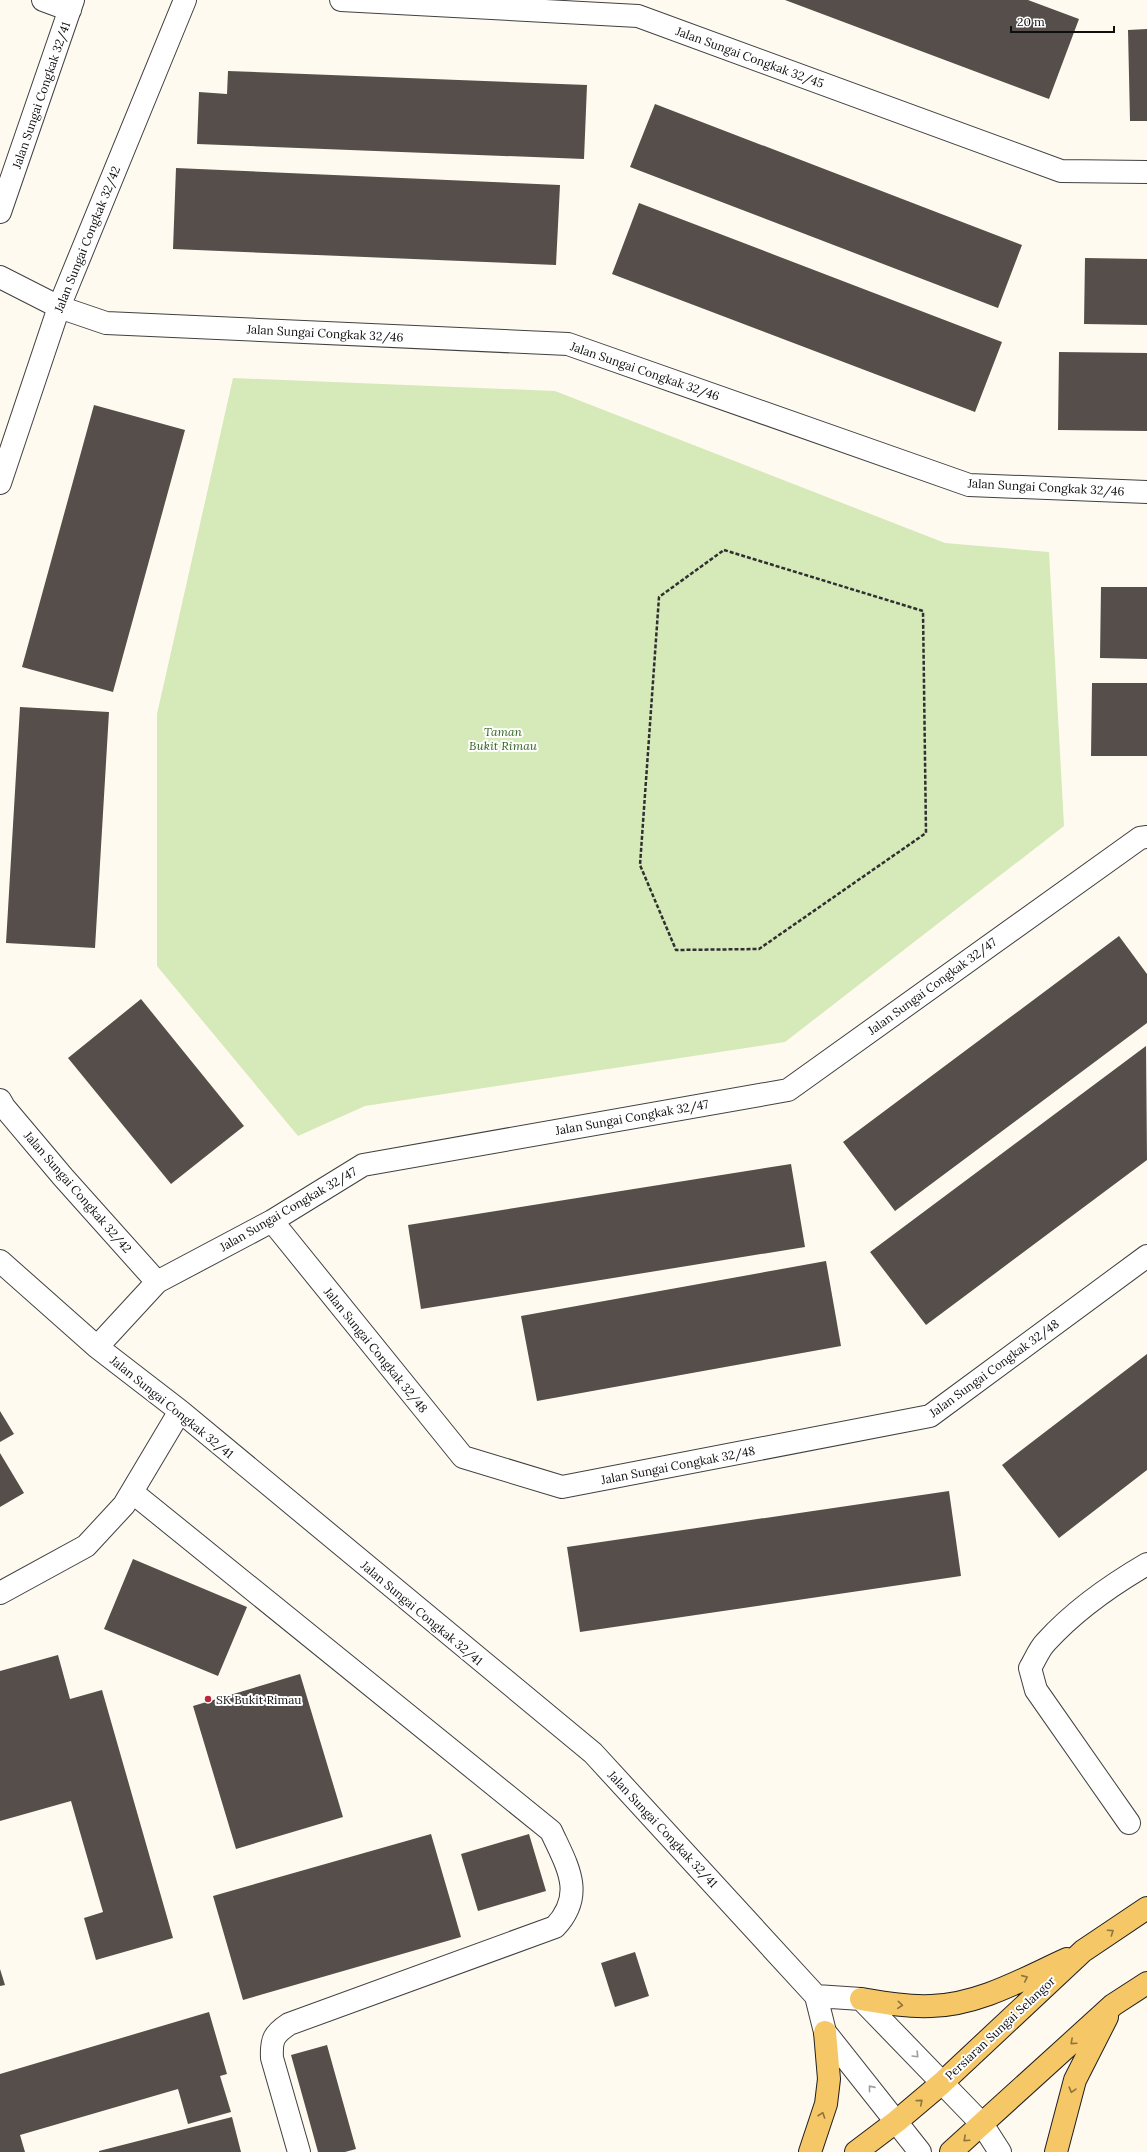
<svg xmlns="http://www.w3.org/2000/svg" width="1147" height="2152" viewBox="0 0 1147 2152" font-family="Lora,serif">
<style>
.green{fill:#d6e9b9}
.building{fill:#564e4a}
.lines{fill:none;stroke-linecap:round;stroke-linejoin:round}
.minor-casing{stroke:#414141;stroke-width:24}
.major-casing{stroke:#1f1f1f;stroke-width:24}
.path{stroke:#303030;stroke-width:2.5;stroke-dasharray:4 2;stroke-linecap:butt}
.minor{stroke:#fff;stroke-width:22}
.major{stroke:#f6c767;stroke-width:22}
.oneway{stroke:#8e743f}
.oneway2{stroke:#9f9f9f}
.poi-dot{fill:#bc273c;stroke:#fff;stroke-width:1.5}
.labels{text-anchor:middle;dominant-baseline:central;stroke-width:4;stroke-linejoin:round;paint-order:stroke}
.street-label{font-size:12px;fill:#0e0e0e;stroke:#fff}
.park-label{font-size:12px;font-style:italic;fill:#34651f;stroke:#fff}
.poi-label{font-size:12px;fill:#0e0e0e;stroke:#fff;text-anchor:start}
</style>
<rect width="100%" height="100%" fill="#fffaef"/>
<!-- green -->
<path class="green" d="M233 378 555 391 945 543 1049 552 1064 826 785 1042 365 1106 298 1136 157 966V714Z"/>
<!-- building -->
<path class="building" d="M785 0H1028L1079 19 1049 99Z
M1147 29V121H1130L1128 30Z
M228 71 587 85 584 159 197 144 199 92 227 94Z
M655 104 1022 245 998 308 630 167Z
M176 168 560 185 556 265 173 249Z
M639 203 1002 342 975 412 612 274Z
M1085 258 1147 259V325L1084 324Z
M1059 352 1147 353V431L1058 430Z
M94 405 185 430 113 692 22 667Z
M1101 587H1147V659L1100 658Z
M1092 683H1147V756H1091Z
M20 707 109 712 95 948 6 943Z
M1119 936 1147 974V1023L895 1211 843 1142Z
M141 999 244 1126 171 1184 68 1058Z
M1146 1046 1147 1160 926 1325 870 1252Z
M791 1164 805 1247 421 1309 408 1225Z
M826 1261 841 1346 537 1401 521 1316Z
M1147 1354V1470L1059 1538 1002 1465Z
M0 1411 14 1434 0 1442Z
M0 1453 24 1493 0 1507Z
M949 1491 961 1576 580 1632 567 1547Z
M133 1559 247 1607 218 1676 104 1629Z
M58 1655 70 1699 102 1690 173 1938 96 1960 84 1918 103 1912 71 1801 0 1821V1671Z
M300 1674 343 1817 236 1849 193 1706Z
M431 1834 461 1937 243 2000 213 1896Z
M529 1834 546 1891 478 1911 461 1854Z
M635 1952 649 1996 615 2007 601 1963Z
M0 1969 5 1985 0 1986Z
M209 2012 227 2074 220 2076 231 2112 188 2124 178 2089 20 2135 25 2152H0V2074Z
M327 2045 356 2149 345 2152H318L291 2055Z
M232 2117 241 2152H99V2151Z"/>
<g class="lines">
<defs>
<path id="minor" d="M43 0 70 10
M341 0 638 16 1061 171 1147 172
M0 212 73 0
M0 277 59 307 106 323 568 344 969 485 1147 492
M0 483 59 307 185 0
M0 1100 4 1107 63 1177 157 1282
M272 1221 463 1457 562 1487 930 1416 1147 1256
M0 1261 97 1347 180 1411 593 1753 816 1996 825 2032 920 2152
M97 1347 157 1282 272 1221 363 1165 788 1090 1140 838 1147 837
M132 1492 551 1831C567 1866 586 1894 555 1927L289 2024C274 2034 271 2039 272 2058L299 2152
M0 1593 86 1546 124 1505 180 1411
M1129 1823 1036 1690 1030 1668C1035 1660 1039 1649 1046 1642 1074 1611 1111 1585 1147 1564
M816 1996 861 1999 982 2124 1000 2152"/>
<path id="major" d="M861 1999C885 2003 908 2007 931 2006 979 2005 1025 1978 1067 1959
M810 2152 826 2104 829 2079 825 2032
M856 2152 897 2121 942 2083 1083 1951 1147 1908
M951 2152 1113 2005 1147 1983
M1056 2152 1075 2080 1107 2017"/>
</defs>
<!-- minor casing -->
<use href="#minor" class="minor-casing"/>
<!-- major casing -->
<use href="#major" class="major-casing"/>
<!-- path -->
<path class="path" d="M724 550 923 611 926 833 759 949 676 950 640 865 659 597Z"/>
<!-- minor -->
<use href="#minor" class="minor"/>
<!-- major -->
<use href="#major" class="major"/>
</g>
<!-- one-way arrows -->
<defs><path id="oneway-chevron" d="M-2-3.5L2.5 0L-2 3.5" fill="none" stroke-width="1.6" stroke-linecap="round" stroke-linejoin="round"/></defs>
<g class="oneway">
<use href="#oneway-chevron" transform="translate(1111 1932) rotate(-34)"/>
<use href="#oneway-chevron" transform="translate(1025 1978) rotate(-24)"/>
<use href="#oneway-chevron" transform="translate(900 2005) rotate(5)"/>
<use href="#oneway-chevron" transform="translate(1073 2042) rotate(138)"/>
<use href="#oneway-chevron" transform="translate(1072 2090) rotate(106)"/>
<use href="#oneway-chevron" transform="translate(920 2102) rotate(-41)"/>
<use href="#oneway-chevron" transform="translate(822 2115) rotate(-71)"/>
<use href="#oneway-chevron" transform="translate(966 2139) rotate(138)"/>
</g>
<g class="oneway2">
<use href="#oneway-chevron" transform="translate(916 2055) rotate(46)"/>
<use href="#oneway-chevron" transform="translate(871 2088) rotate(-129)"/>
</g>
<!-- markers -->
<circle class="poi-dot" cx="208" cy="1699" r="4"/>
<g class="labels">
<!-- street labels -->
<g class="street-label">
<text transform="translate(750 57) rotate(20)">Jalan Sungai Congkak 32/45</text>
<text transform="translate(41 95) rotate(-71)">Jalan Sungai Congkak 32/41</text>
<text transform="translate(87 239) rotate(-68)">Jalan Sungai Congkak 32/42</text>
<text transform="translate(325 333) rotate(3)">Jalan Sungai Congkak 32/46</text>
<text transform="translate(645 371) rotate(19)">Jalan Sungai Congkak 32/46</text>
<text transform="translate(1046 487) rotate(3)">Jalan Sungai Congkak 32/46</text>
<text transform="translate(932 986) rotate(-36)">Jalan Sungai Congkak 32/47</text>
<text transform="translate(632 1117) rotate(-10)">Jalan Sungai Congkak 32/47</text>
<text transform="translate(78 1192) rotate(49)">Jalan Sungai Congkak 32/42</text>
<text transform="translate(288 1209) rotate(-30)">Jalan Sungai Congkak 32/47</text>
<text transform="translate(376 1350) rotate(51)">Jalan Sungai Congkak 32/48</text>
<text transform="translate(994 1368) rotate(-36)">Jalan Sungai Congkak 32/48</text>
<text transform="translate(172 1407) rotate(39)">Jalan Sungai Congkak 32/41</text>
<text transform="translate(678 1465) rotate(-11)">Jalan Sungai Congkak 32/48</text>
<text transform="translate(422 1613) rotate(40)">Jalan Sungai Congkak 32/41</text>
<text transform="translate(663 1829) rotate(47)">Jalan Sungai Congkak 32/41</text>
<text transform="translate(1000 2028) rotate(-43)">Persiaran Sungai Selangor</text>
</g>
<!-- park labels -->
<g class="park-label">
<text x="503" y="731">Taman<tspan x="503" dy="14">Bukit Rimau</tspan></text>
</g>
<!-- poi labels -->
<g class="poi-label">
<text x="216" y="1699">SK Bukit Rimau</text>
</g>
</g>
<!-- scale -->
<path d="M1011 26v6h103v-6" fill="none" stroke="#0e0e0e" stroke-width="2"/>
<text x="1017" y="26" font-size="12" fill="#0e0e0e" stroke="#ffffff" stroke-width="3" paint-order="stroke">20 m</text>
</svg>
